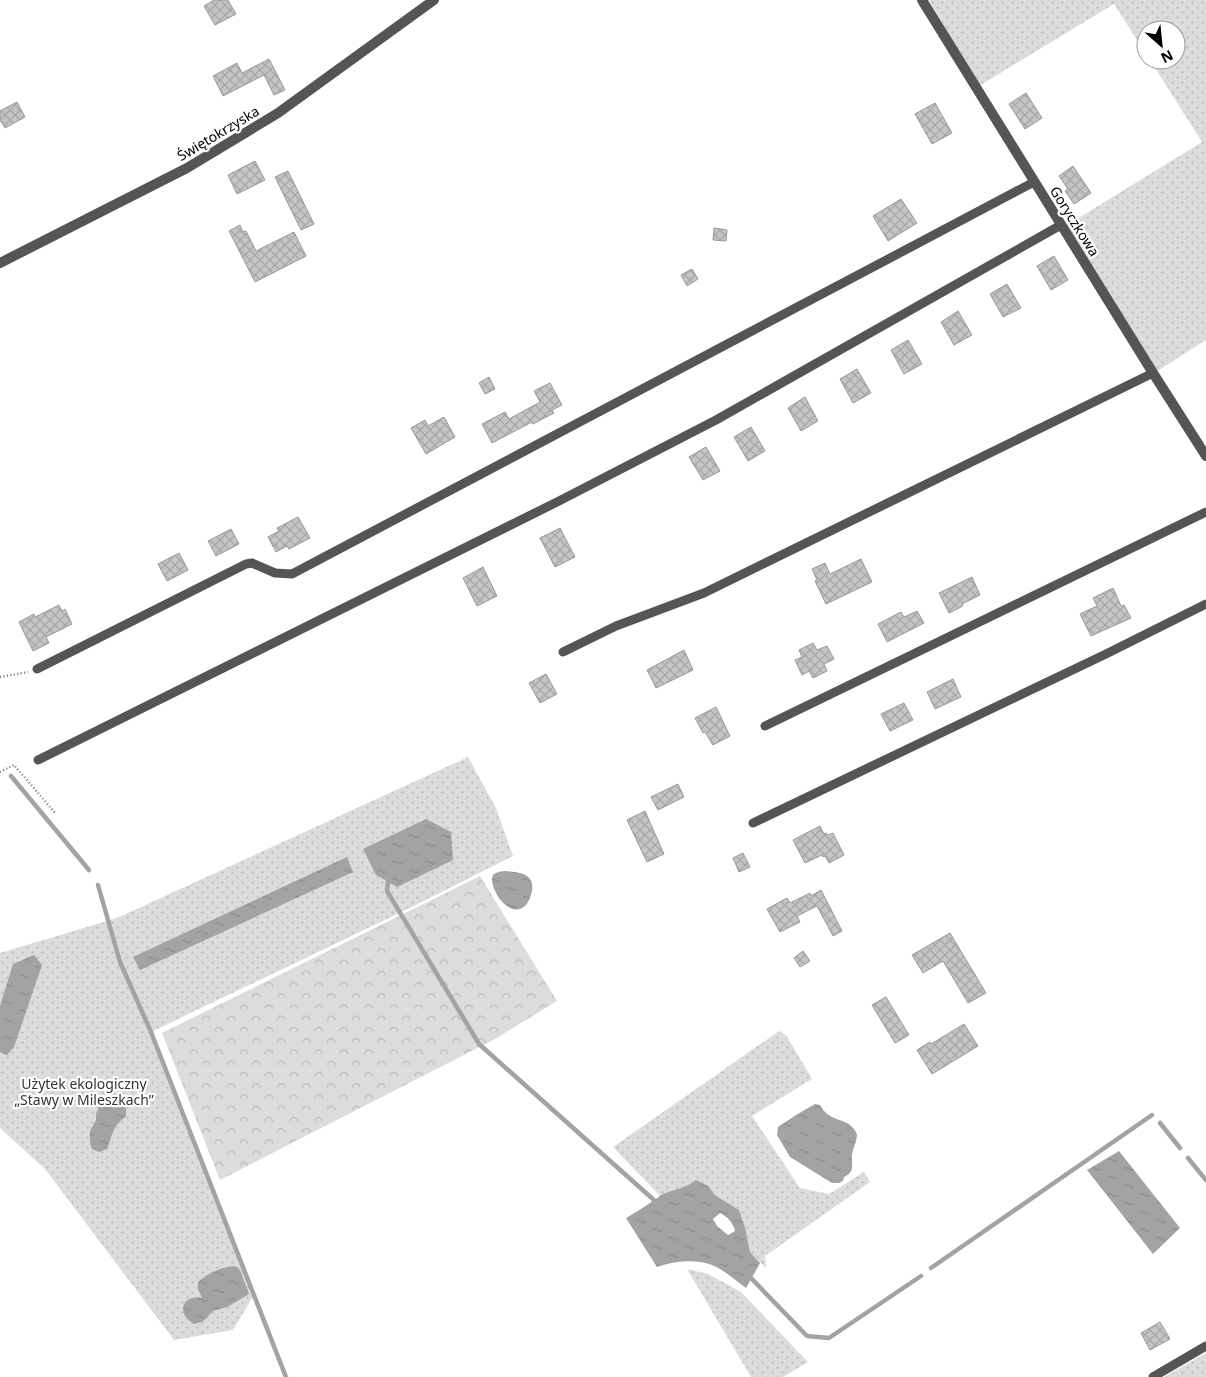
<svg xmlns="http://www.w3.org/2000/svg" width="1206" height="1377" viewBox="0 0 1206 1377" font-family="'Noto Sans',sans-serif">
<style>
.green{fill:url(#green-dots)}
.forest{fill:url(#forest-crowns)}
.water{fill:url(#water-ripples);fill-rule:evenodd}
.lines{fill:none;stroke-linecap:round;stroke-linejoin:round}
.stream{stroke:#a3a3a3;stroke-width:4.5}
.building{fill:url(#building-cross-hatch);stroke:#999}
.path{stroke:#777;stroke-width:2.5;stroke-dasharray:1 2.5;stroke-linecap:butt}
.service{stroke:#555;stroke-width:9}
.minor{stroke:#555;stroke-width:10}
.labels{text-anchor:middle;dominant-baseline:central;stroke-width:4.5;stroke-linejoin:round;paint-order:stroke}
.street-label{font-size:14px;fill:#000;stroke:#fff}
.park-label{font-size:14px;fill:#333;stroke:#fff}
</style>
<defs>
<pattern id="green-dots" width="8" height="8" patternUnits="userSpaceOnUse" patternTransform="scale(1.25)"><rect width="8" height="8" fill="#dcdcdc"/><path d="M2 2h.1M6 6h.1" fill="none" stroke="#bbb" stroke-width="1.8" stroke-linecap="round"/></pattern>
<pattern id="forest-crowns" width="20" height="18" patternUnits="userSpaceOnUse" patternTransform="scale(1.25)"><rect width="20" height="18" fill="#dcdcdc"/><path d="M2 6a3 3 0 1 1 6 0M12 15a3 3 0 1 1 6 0" fill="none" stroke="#bbb"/></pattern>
<pattern id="water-ripples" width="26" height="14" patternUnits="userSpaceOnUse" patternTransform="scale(1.25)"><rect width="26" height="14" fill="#a3a3a3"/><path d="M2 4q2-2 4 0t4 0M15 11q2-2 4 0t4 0" fill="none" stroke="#8b8b8b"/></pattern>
<pattern id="building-cross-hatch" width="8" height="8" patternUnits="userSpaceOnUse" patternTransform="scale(1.25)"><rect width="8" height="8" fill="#c4c4c4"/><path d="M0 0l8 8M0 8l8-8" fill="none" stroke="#a7a7a7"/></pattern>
</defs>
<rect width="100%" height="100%" fill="#fff"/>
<!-- green -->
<path class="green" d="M929 0H1206V340L1156 372 1067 225 1202 142 1150 60H1176V30H1146V54L1114 4 979 86Z
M468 757 496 808 513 856 414 906 151 1032 254 1295 233 1330 174 1340 45 1169 0 1128V953L117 918Z
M779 1031 786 1035 812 1079 752 1116 800 1188 829 1194 864 1172 870 1182 765 1256 766 1268 750 1252 745 1227 739 1210 715 1195 708 1186C688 1185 678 1188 660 1196L613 1147Z
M687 1269 708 1274 741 1292 808 1362 783 1377H751Z
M1206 1353V1377H1164Z"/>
<!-- forest -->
<path class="forest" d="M480 876 557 1001 495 1039 220 1180 162 1033Z"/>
<!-- water -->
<path class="water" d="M426 819 451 832 453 860 397 887 376 875 363 849Z
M347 857 353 872 140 970 133 957Z
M505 871C518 872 535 873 532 891 531 896 529 901 526 905 509 923 485 883 494 874 497 872 502 871 505 871Z
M34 955 42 965 14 1047 7 1055 0 1052V1006L13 964Z
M111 1094 122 1096 126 1104V1116C111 1129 114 1131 107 1149L99 1152 92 1149 90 1143V1131L96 1120V1114L103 1098Z
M815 1104 820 1105C831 1125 848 1115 857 1134 857 1141 853 1148 852 1155 851 1164 856 1172 844 1177L843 1181 839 1183H832L790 1157 777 1135 778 1127 796 1115Z
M1119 1151 1180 1228 1153 1254 1087 1170Z
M696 1180 708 1186 715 1195 739 1210 745 1227 750 1252 760 1263 746 1288C735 1280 722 1268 709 1264 694 1259 672 1261 657 1267L626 1218C638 1211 649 1204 660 1196 671 1189 686 1189 696 1180ZM720 1213C728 1217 733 1223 735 1231L728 1235 717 1226 713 1219Z
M235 1266 240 1270 249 1294 227 1307 213 1311 202 1322 194 1324C177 1315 180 1294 202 1298L198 1289V1282C208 1273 221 1267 235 1266Z"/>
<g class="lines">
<!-- stream -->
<path class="stream" d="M11 776 89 870
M388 882 387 891 479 1044 655 1201
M98 885 120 962 151 1032 286 1377
M1160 1123 1180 1148
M1188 1158 1206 1180
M931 1268 1152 1115
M751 1278 807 1336 829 1338 921 1276"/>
</g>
<!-- building -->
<path class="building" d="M214 0H228L236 14 215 25 204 6Z
M269 59 285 90 274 95 264 75 223 96 213 76 237 63 242 73Z
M1026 93 1042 118 1025 129 1009 104Z
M17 102 25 117 5 128 0 120V111Z
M935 103 952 133 932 144 915 114Z
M255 161 265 180 237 194 228 175Z
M1073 166 1091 193 1074 204 1065 191 1068 189 1059 176Z
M288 171 314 224 301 230 275 177Z
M901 199 917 223 888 241 873 216Z
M240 225 243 232 246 231 256 251 294 232 306 256 255 282 229 231Z
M714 228 727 230 726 241 713 240Z
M1054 256 1068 280 1051 290 1037 266Z
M692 269 698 279 687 286 681 275Z
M1007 284 1021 308 1003 317 990 294Z
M958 311 972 335 954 345 941 322Z
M908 340 922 364 904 374 891 350Z
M857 369 871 393 853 403 840 379Z
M489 377 495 389 485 394 479 383Z
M550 383 562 405 552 410 554 413 533 424 532 422 492 443 482 424 505 412 509 419 540 402 534 391Z
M805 397 818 421 801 431 788 408Z
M444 417 455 437 426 454 411 428 425 420 428 426Z
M751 427 765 451 748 461 734 437Z
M706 447 720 471 703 480 689 457Z
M298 517 310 538 289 549 287 546 276 552 268 537 279 531 277 528Z
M560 528 575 557 555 567 540 538Z
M231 529 239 544 216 556 208 541Z
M179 553 188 570 167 581 158 564Z
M861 559 872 582 826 604 815 581 817 580 812 569 825 563 830 574Z
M483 567 497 596 477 606 463 578Z
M972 577 980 595 962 604 963 606 949 613 939 593Z
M1113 588 1121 606 1124 605 1131 618 1091 636 1080 614 1097 606 1093 598Z
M59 605 62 611 65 609 72 624 46 637 49 643 33 651 19 622 34 614 35 617Z
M917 611 924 623 887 642 878 624 901 612 904 617Z
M813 643 817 650 827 646 834 659 824 664 827 671 813 678 809 671 802 675 795 660 802 657 799 650Z
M684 650 693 670 656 688 647 670Z
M546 674 557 694 540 703 529 683Z
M953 679 961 697 935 709 927 692Z
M904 703 913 720 890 731 881 714Z
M716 707 730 736 713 745 705 732 703 733 695 718Z
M678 784 684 797 658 810 651 797Z
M645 811 664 854 647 862 627 820Z
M820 826 824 834 826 833 828 835 833 833 844 855 829 863 825 856 823 857 822 855 805 863 793 840Z
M743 853 750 867 739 872 733 858Z
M821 890 842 931 833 936 817 906 797 916 800 922 780 932 767 909 787 898 790 903 810 893 811 896Z
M950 933 986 993 968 1003 943 961 923 973 912 955Z
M803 951 810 961 800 967 794 958Z
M886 997 909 1035 895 1043 872 1005Z
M964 1024 978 1046 932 1074 917 1050 930 1042 931 1044Z
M1160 1322 1170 1339 1150 1350 1141 1333Z"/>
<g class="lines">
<!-- path -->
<path class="path" d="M0 677 28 672
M0 772 14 765 56 814"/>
<!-- service -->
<path class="service" d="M563 652 616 626 704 593 1153 373
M37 669 246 564 252 563 275 573 292 574 1034 182
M765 726 1206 512
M38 760 559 501 716 420 1061 225
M753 823 1106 654 1206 604
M1153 1377 1206 1346"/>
<!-- minor -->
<path class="minor" d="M922 0 1153 373 1206 456
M0 263 187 168 278 113 434 0"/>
</g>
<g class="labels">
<!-- street labels -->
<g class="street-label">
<text transform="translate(218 133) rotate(-31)">Świętokrzyska</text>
<text transform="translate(1075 221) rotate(58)">Goryczkowa</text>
</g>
<!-- park labels -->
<g class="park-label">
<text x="84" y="1083">Użytek ekologiczny<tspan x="84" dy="16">„Stawy w Mileszkach”</tspan></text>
</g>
</g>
<!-- north arrow -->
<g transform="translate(1161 45) rotate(153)"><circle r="24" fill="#ffffff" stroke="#999999"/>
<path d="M0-4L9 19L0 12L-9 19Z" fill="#000000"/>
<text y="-8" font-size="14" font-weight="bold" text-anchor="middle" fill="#000000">N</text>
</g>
</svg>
